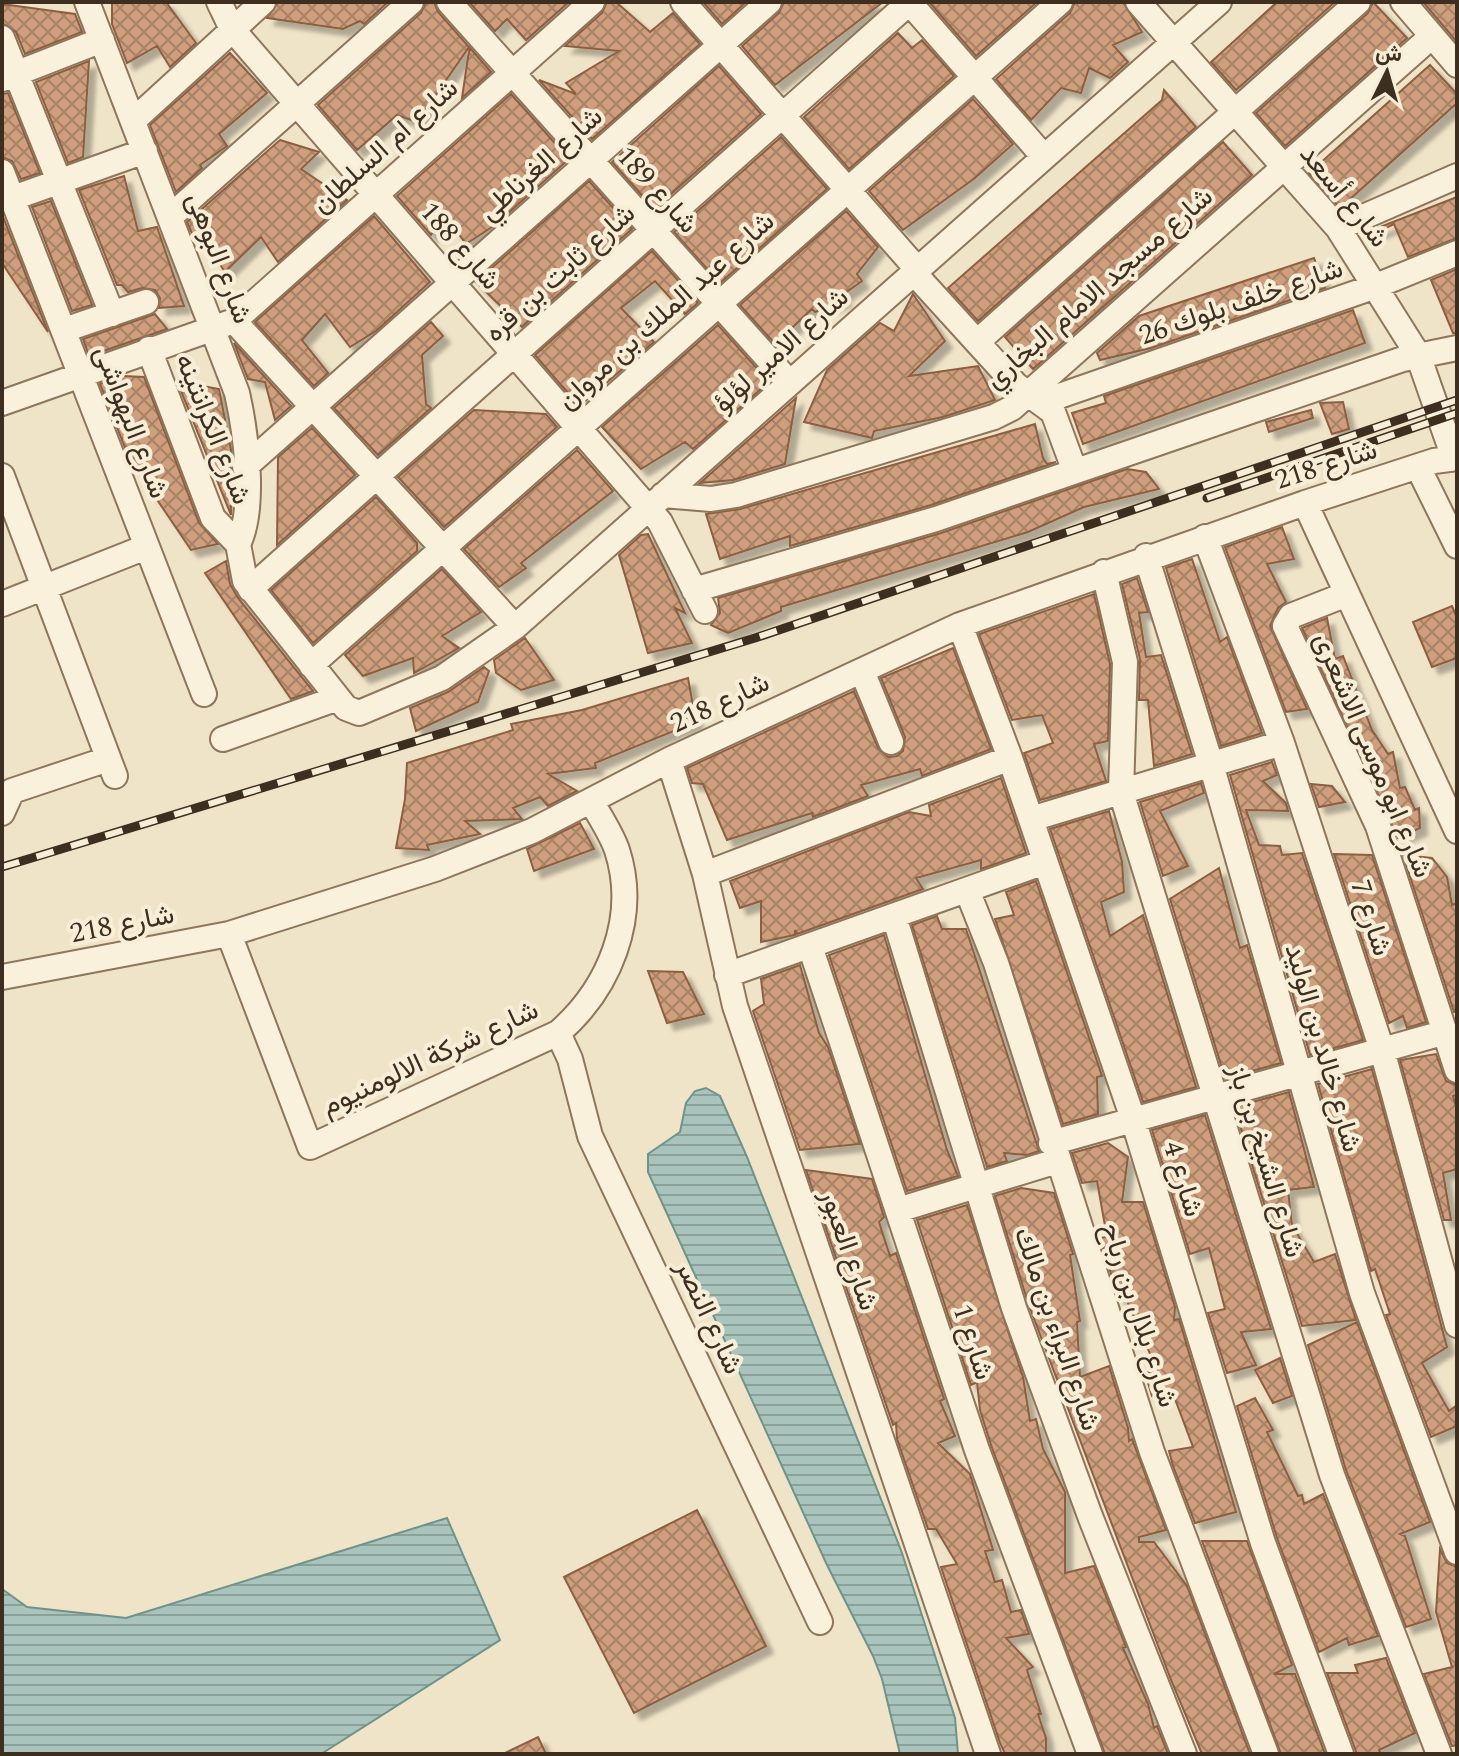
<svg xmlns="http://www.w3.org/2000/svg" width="1459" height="1756" viewBox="0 0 1459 1756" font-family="Spectral,Vazirmatn,serif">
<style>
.water{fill:url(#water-rules);stroke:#6f938a;stroke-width:2}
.building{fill:url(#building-cross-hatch);stroke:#8d5f41;stroke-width:2;filter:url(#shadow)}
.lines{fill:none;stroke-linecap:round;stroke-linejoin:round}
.minor-casing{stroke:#8d765c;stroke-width:28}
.minor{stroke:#faf1dc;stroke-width:24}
.rail-casing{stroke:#3d2e20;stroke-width:9}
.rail{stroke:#f7eed8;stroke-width:6;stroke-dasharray:18;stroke-linecap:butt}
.labels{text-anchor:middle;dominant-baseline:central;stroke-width:8;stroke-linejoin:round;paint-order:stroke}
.street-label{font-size:28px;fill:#3d2e20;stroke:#f7eed8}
</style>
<defs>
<pattern id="water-rules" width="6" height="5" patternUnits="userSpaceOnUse" patternTransform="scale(2)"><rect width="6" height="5" fill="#a9c4bc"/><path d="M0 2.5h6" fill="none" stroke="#8ba098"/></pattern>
<pattern id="building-cross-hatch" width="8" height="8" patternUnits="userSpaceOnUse" patternTransform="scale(2)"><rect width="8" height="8" fill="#cf9f7d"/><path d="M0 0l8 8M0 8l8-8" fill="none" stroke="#a98266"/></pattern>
<filter id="shadow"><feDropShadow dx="7" dy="7" stdDeviation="2" flood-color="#0004"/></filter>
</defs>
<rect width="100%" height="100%" fill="#f0e4c8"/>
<!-- water -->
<path class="water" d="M706 1088 720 1096 747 1157 902 1553 955 1718 958 1754H900L882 1679 873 1656 827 1565 648 1172V1154L680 1132 686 1103 695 1091Z
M447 1518 500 1640 321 1754H2V1589L27 1607 126 1618Z"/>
<!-- building -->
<path class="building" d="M112 2H166L196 43 170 67 157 46 127 63 112 24Z
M278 2H388L364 24 360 21 343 29 267 18Z
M426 2H434L438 12 469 47 417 122 397 115 357 150 318 105 421 13Z
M469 2H569L526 40 507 19 495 31Z
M607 2H616L650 32 673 13 700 44 592 139 539 80 576 94 566 83 619 51 565 46 602 13Z
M703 2H746L722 24Z
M784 2H883L775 85 742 46 779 13Z
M929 2H1037L976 56Z
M1075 2H1123L1142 32 1113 45 1128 62 1110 78 1089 68 1081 93 1061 88 1031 120 996 79 1070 13Z
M1277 2H1335L1236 90 1211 62Z
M1373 2 1407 38 1285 146 1256 113 1368 13Z
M1423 2H1457V42Z
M2 4 75 14 82 32 25 54 16 32 2 23Z
M898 33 912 48 922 40 954 76 849 169 804 117Z
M470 48 491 72 462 98 468 57Z
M230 53 267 93 219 134 227 146 200 165 202 168 176 192 150 125Z
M89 61 83 157 68 163 36 82Z
M1430 65 1457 94V103L1340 208 1309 173Z
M719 66 761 114 654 209 612 162Z
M1164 90 1196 127 978 321 948 288 1162 100Z
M8 93 40 173 21 179 12 161 2 157V94Z
M511 94 569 159 495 225 466 244 443 213 431 235 397 196Z
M973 99 1013 144 975 178 903 230 869 191Z
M781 137 827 189 720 283 674 232Z
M280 140 319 152 301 169 347 200 278 262 261 237 225 272 200 234 194 238 187 222Z
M1223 142 1252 175 1033 369 1005 337Z
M124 176 138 231 157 227 184 306 159 308 160 298 155 290 142 288 128 292 122 285H117L79 190Z
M589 181 632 229 522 327 476 282Z
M1457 197V238L1408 257 1394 224 1369 236 1367 232Z
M51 201 92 305 72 311 32 207Z
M846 211 878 247 857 274 862 281 841 296 845 299 815 312 812 309 775 344 740 305Z
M2 214 48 332 2 263Z
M374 216 430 282 376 331 350 347 325 314 302 340 328 373 314 386 255 322Z
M652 251 698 303 685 314 655 281 621 308 654 342 579 406 535 355Z
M1314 258 1325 288 1151 348 1100 360 1097 353 1139 316Z
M1457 269V333H1453L1431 280Z
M913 294 945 341 909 376 978 366 995 400 943 417 874 431 872 438 804 422 827 370 880 323 894 331Z
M1353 310 1365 343 1083 444 1072 413 1106 403 1104 396Z
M155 314 167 329 89 356 83 339Z
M431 322 443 336 422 355 426 404 431 408 378 455 334 408Z
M718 325 769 382 693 449 685 442 641 469 602 427Z
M234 343 291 406 275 420 265 382 248 379Z
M124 376 144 377 199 523 218 544 191 550 129 458 100 384Z
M177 381 219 389 231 450V515Z
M796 398 785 464 733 480 700 483Z
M1343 402 1349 429 1332 434 1320 403Z
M474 410 546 414 557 427 444 527 398 477Z
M1311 410 1313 418 1269 432 1266 422Z
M1035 424 1043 458 1047 464 1056 462 931 505 790 546V536L720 559 706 514 740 509Z
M312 428 355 475 277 545 278 457Z
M577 450 613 491 521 563 526 568 499 587 464 549Z
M1127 469 1146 472 1159 489 1084 507 1028 532 781 607V611L728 633 711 625 720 613 718 598 941 533Z
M376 497 417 543V551L313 643 271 590Z
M1282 527 1294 559 1267 564 1286 602 1278 608 1270 626 1307 709 1286 712 1225 547Z
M648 534 685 613 675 608 692 643 648 653 619 555 641 535Z
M1192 559 1220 642 1227 637 1262 733 1221 746 1166 568Z
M226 561 230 584 238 598 313 691 291 699 205 573Z
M442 569 481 612 442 636 459 648 414 673 413 658 363 676 345 655Z
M1137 578 1148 612 1139 613 1146 657 1161 655 1192 754 1154 766 1148 700H1139L1140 659 1122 584Z
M1094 594 1110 664 1108 741 1094 744 1106 781 1040 800 1024 753 1053 743 1042 715 1012 720 979 634Z
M1452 606 1457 618V658L1432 667 1413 622Z
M1327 618 1335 659 1343 656 1372 730 1388 754 1393 752 1400 788 1405 787 1415 810 1419 808 1420 828 1398 838 1302 628Z
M525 638 554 680 521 690 496 673 494 660Z
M953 648 991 749 922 776 920 769 861 785 868 796 813 817 812 813 727 840 703 784 692 783 687 768 854 691 878 748 888 757 897 756 903 751 905 737 881 678Z
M484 667 489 671 478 702 416 731 410 708 448 692Z
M688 678 696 722 595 763 596 768 548 774 577 791 548 806 540 797 513 808 522 819 465 821 480 834 427 845 429 850 396 848 405 799 407 763 513 730 511 724 582 710Z
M1272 762 1277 775 1263 781 1286 803 1288 811 1246 810 1259 845 1280 846 1282 855 1302 853 1363 1040 1310 1055 1230 775Z
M1001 778 1026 853 981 869V860L916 878 923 889 797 934 795 930V935L761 942V901L740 908 730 881 909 812 931 816 929 805Z
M1201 783 1204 793 1160 811 1188 866 1163 876 1140 802Z
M1311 784 1332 786 1345 802 1319 807Z
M1109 811 1122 862 1124 892 1101 902 1110 936 1143 915 1196 1087 1143 1102 1050 829Z
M580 823 594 849 534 871 527 849Z
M1334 854 1372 855 1426 1022 1407 1028 1403 1016 1389 1023Z
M1403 855 1432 858 1447 877 1452 905 1457 903V1011L1454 1012Z
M1219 868 1240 948 1247 945 1281 1063 1225 1078 1170 899Z
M1036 881 1102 1076 1097 1077 1098 1114 1063 1124 995 919 1014 915 1006 892Z
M937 916 942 929H966L1039 1151 1027 1155 1004 1153 1007 1161 987 1167 912 925Z
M884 935 947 1150 958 1176 907 1191 829 955Z
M800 965 819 1033 828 1047 860 1144 800 1150 753 1011 764 1004 761 979Z
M648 971 683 972 704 1014 667 1023Z
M1436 1054 1446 1081 1457 1085V1095L1453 1096 1457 1110V1169L1443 1173 1451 1220H1444L1400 1060Z
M1372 1069 1447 1347 1422 1363 1449 1411 1457 1405V1426L1431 1437 1386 1315 1390 1314 1375 1269 1371 1271 1318 1084Z
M1289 1092 1314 1187 1288 1190 1292 1225 1314 1262 1335 1254 1356 1320 1302 1326 1234 1107Z
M1205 1115 1271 1329 1241 1332 1256 1365 1227 1373 1208 1313 1225 1309 1209 1248 1190 1254 1152 1130Z
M1108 1143 1128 1157 1122 1202H1143L1175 1307 1174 1320 1179 1319 1236 1512 1195 1523 1173 1466 1169 1451 1193 1447 1172 1391 1152 1396 1145 1373 1157 1370 1125 1296 1118 1297 1100 1238 1107 1237 1097 1181 1082 1183 1072 1153Z
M806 1170 872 1179 884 1217 879 1222 890 1256 896 1253 944 1399 940 1401 955 1436 938 1443 970 1474 993 1550 985 1551 995 1582 1002 1580 1011 1612 1021 1610 1029 1634 1006 1638 1033 1667 1027 1670 1041 1714H1038L1046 1738V1754H1005L1000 1743 941 1567 957 1564 936 1529H928L897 1439 896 1423 893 1425Z
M1021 1188 1054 1193 1073 1254 1070 1255 1080 1321 1077 1322 1080 1377 1109 1366 1128 1428 1129 1441 1132 1439 1166 1530 1139 1537V1542H1154L1187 1586 1250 1754H1202L1171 1680 1028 1303 995 1196Z
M967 1205 1023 1377 1030 1421 1036 1419 1043 1449 1065 1492V1573L1094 1566 1126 1647 1123 1648 1148 1704 1154 1728 1157 1726 1168 1754H1105L991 1445 980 1410 977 1382 971 1385 917 1220Z
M1357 1322 1430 1522 1400 1534 1405 1536 1431 1619 1406 1627 1346 1470 1308 1345Z
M1280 1358 1292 1396 1273 1403 1255 1370Z
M1255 1398 1273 1430 1267 1432 1298 1496 1302 1495 1304 1504 1323 1494 1378 1636 1349 1645 1347 1638 1319 1652 1277 1538 1237 1406Z
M697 1510 766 1646 634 1713 564 1577Z
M1202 1541H1247L1292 1665 1274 1674H1295L1325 1754H1281Z
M1440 1549 1447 1563 1457 1567V1745L1452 1746 1424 1674 1452 1667 1436 1612Z
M1386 1658 1415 1733 1379 1750 1381 1754H1357L1327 1673H1358L1355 1665Z
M538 1737 546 1754H503Z"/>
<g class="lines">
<defs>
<path id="minor" d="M87 2 237 393C246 433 256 508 238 544
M219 2 232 29 660 522 705 611
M449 2 789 382
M683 2 917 269
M909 2 1044 157
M1138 2 1338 228 1418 355 1454 458
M1403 2 1457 65
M2 38 112 314
M2 79 102 40
M133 121 263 2
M2 172 204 694
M13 198 145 151
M171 216 411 2
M1338 228 1457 176
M914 273 1016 385 1053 412 1074 469
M234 321 515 627
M64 330 146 302
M977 342 1358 2
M149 349 213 518 238 544 245 581 346 708 359 713 442 678 515 627 1219 2
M1042 402 1376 286 1457 253
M2 403 234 321 592 2
M245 467 769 2
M1418 467 1457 546
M2 476 115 776
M663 495 711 499 736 495 994 417 1012 408 1432 36
M1305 503 1457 831
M1205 537 1282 743 1382 1050 1457 1325
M1146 556 1211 764 1362 1293 1457 1552
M1104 572 1125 662 1121 792 1332 1475 1439 1754
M250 589 910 2
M694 590 936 519 1403 359 1457 348
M1347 594 1291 616 1285 626 1378 826 1457 1070
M2 604 146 547
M960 625 1010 758 1133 1119 1263 1543 1341 1754
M311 665 1060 2
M862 671 891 742
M223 739 338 698
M669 760 705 874 735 1006 988 1754
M2 813 12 791 108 759
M1031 819 1282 743
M705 874 1010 758
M967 890 996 963 1152 1452 1266 1754
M894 916 1014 1308 1090 1516 1184 1754
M229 934 310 1147 558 1033C609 989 639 918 617 850 611 833 600 817 591 801
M810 946 977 1450 1090 1754
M727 975 1045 862
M2 977 229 934 435 869 532 831 669 760 960 625 1305 503 1434 461 1457 458
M558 1033 570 1059 590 1136 820 1622
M1051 1143 1446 1032
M898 1210 1057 1161"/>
</defs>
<!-- minor casing -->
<use href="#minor" class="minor-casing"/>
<!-- minor -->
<use href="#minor" class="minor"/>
<defs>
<path id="rail" d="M1207 498 1457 413
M2 867 755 638 1457 400"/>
</defs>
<!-- rail casing -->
<use href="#rail" class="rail-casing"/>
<!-- rail -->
<use href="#rail" class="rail"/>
</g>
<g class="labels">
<!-- street labels -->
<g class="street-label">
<text transform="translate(385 146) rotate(-42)">شارع ام السلطان</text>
<text transform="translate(541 164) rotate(-42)">شارع الغرناطي</text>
<text transform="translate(657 190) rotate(48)">شارع 189</text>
<text transform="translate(1344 196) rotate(51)">شارع أسعد</text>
<text transform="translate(460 246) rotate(49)">شارع 188</text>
<text transform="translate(219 258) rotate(69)">شارع البوهى</text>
<text transform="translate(560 273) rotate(-42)">شارع ثابت بن قره</text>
<text transform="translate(1099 288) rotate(-41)">شارع مسجد الامام البخاري</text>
<text transform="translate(1241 302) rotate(-19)">شارع خلف بلوك 26</text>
<text transform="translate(666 311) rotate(-42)">شارع عبد الملك بن مروان</text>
<text transform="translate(781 350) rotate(-42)">شارع الامير لؤلؤ</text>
<text transform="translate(131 422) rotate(69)">شارع البهواشى</text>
<text transform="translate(213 429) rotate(68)">شارع الكرانتينه</text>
<text transform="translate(1326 465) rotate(-18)">شارع 218</text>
<text transform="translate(720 703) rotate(-25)">شارع 218</text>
<text transform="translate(1373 755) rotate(67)">شارع ابو موسى الاشعرى</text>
<text transform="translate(1371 918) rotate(72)">شارع 7</text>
<text transform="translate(122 924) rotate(-11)">شارع 218</text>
<text transform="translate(1323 1048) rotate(74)">شارع خالد بن الوليد</text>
<text transform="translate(430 1058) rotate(-25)">شارع شركة الالومنيوم</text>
<text transform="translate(1266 1161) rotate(73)">شارع الشيخ بن باز</text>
<text transform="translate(1183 1179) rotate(73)">شارع 4</text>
<text transform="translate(849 1250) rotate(71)">شارع العبور</text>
<text transform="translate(1139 1315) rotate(72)">شارع بلال بن رباح</text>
<text transform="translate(709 1317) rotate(65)">شارع النصر</text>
<text transform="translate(1057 1329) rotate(71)">شارع البراء بن مالك</text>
<text transform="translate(973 1342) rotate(72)">شارع 1</text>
</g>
</g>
<!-- border -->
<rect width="1459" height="1756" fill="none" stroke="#3d2e20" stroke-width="8"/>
<!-- north arrow -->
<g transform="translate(1387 72) rotate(5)" stroke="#f7eed8" stroke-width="6" paint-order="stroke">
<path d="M0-6L14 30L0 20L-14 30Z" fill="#3d2e20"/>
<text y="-12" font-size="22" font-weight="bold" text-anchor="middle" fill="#3d2e20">ش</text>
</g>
</svg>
